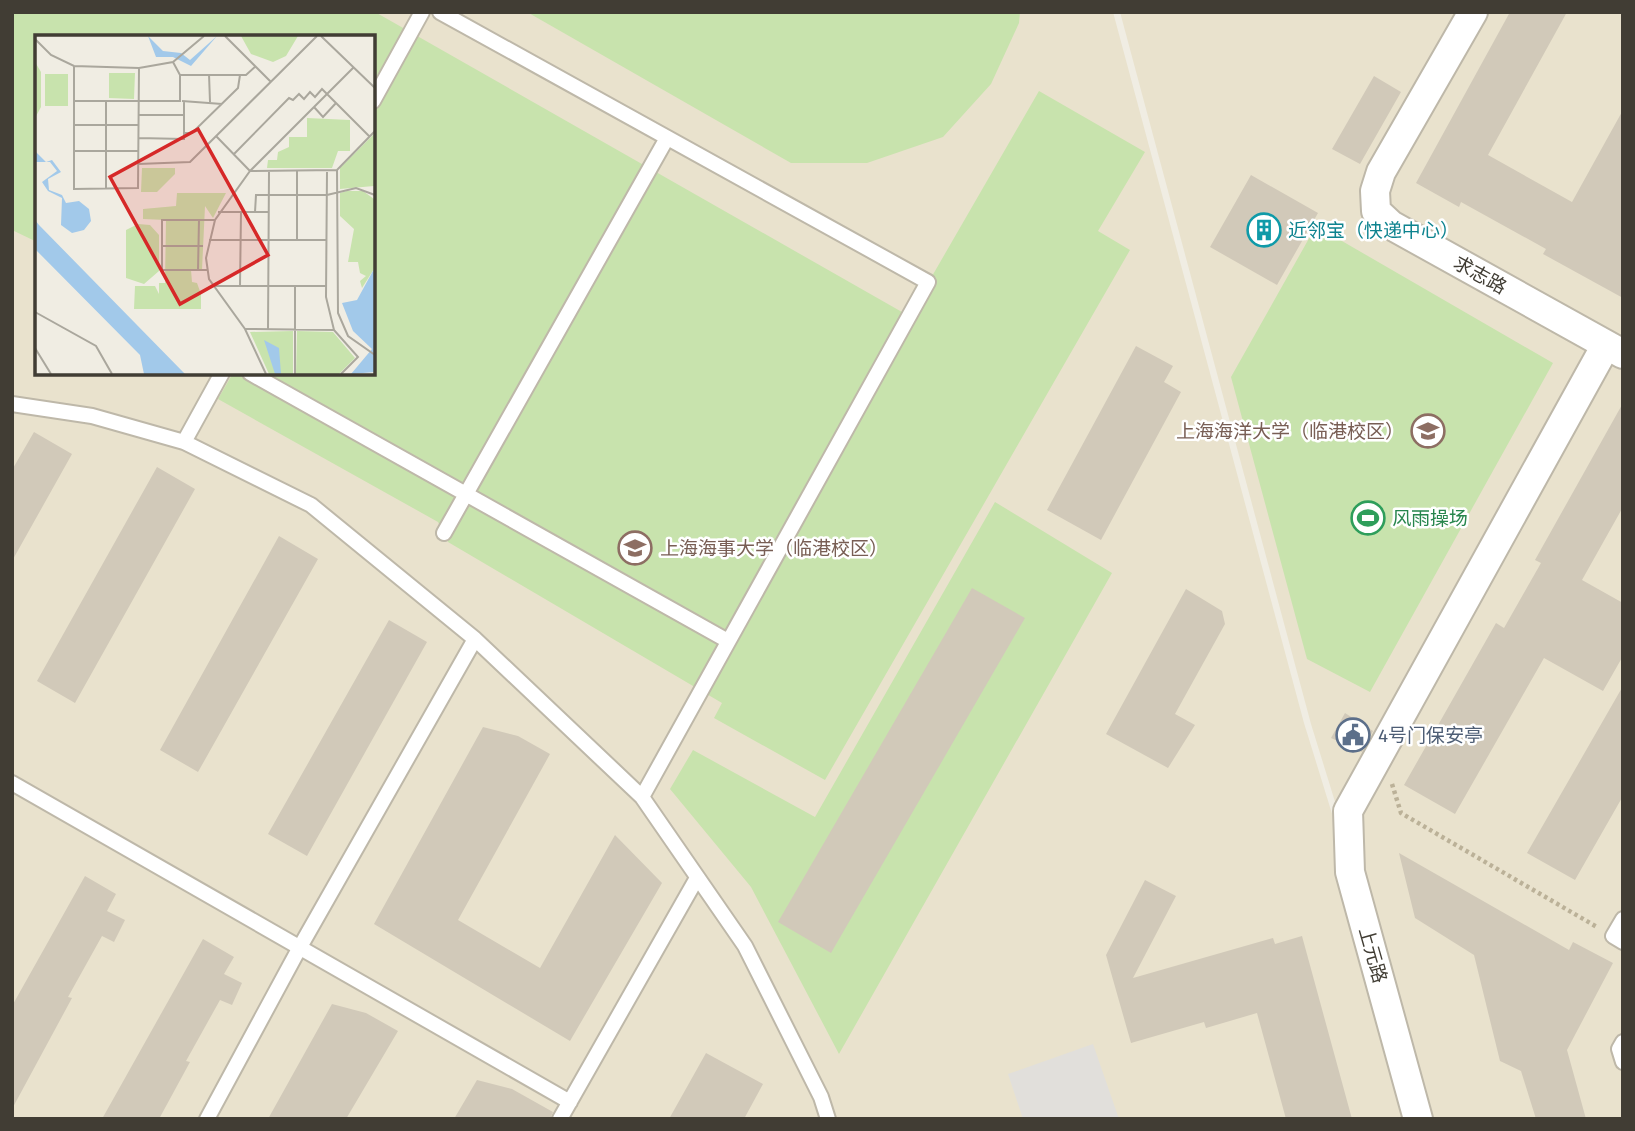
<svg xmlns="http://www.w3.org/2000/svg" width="1635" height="1131" viewBox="0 0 1635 1131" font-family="'Fira Sans','Noto Sans SC',sans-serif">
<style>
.education{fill:#e9e2cd;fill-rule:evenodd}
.green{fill:#c8e3ad}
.parking{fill:#e1dfdb}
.building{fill:#d1c9b9}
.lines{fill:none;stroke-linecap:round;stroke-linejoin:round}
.service-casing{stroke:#beb8a9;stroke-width:18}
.minor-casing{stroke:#beb8a9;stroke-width:32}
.path{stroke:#bbb198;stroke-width:4.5;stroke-dasharray:3.5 3.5;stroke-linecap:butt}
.service{stroke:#fff;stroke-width:14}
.minor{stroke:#fff;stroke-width:28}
.labels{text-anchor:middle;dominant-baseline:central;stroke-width:5;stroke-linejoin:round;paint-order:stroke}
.culture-label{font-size:19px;fill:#0d838f;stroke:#fff;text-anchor:start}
.street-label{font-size:19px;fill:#413d34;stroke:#fff}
.education-label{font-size:19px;fill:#785e54;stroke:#fff;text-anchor:end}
.leisure-label{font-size:19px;fill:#27864d;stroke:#fff;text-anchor:start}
.service-label{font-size:19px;fill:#4e5e75;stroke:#fff;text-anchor:start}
.inset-road{fill:none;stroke:#aaa79d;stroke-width:2}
.view{fill:#d62828;fill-opacity:0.15;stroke:#d62828;stroke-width:3.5}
.inset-edge{fill:none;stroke:#413d34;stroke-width:3.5}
</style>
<rect width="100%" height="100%" fill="#f0ede3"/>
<!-- education -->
<path class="education" d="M12 12H1113L1304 723 1350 872 1418 1119H12ZM37 37H373V373H37Z
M1120 12H1623V1119H1426L1357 873 1311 724Z"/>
<!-- green -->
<path class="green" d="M12 12H375L909 316 1039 91 1145 152 1098 231 1130 250 825 780 714 718 722 703 448 542 438 522 218 399 233 373H373V37H37V242L12 230Z
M527 12H1020L1019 23 991 84 943 137 867 163H791Z
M1316 226 1553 363 1370 692 1307 659 1231 377Z
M995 502 1112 573 839 1054 751 887 670 789 693 750 815 817Z"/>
<!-- parking -->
<path class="parking" d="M1093 1044 1119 1119H1023L1008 1074Z"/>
<!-- building -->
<path class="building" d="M1510 12H1567L1488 155 1572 202 1623 110V298L1543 254 1546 249 1461 202 1459 207 1416 183Z
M1374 76 1401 92 1360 164 1332 149Z
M1251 175 1318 213 1277 285 1210 247Z
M1136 346 1173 366 1164 382 1181 392 1101 540 1047 510Z
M1623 403V507L1582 580 1623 603V656L1603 691 1544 658 1455 814 1404 785 1496 623 1504 628 1541 563 1535 560Z
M34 432 72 454 12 561V470Z
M157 467 195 489 75 703 37 681Z
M279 536 318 559 198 772 160 750Z
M972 588 1025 618 831 953 778 922Z
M1186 589 1222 611 1225 624 1175 714 1195 725 1168 768 1106 734Z
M389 620 427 642 307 856 268 834Z
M1623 686V796L1575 880 1527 853Z
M1345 713 1373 731 1362 752 1331 738Z
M483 727 518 736 550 754 458 920 540 968 615 835 662 883 570 1041 374 924Z
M1399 853 1569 950 1573 942 1613 963 1567 1050 1586 1119H1536L1521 1071 1500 1061 1474 955 1415 918Z
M85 876 116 894 107 911 125 920 114 942 102 936 68 997 72 998 12 1109V1006Z
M1145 880 1176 896 1133 978 1273 938 1275 944 1302 936 1352 1119H1286L1257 1013 1206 1028 1204 1022 1131 1043 1106 955Z
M203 939 234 957 224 974 242 983 232 1005 220 1000 186 1061 190 1062 159 1119H102Z
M332 1004 366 1013 398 1031 346 1119H268Z
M706 1053 763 1084 744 1119H669Z
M477 1080 512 1089 553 1112 550 1119H454Z"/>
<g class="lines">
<defs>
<path id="service" d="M440 12 928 282 642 797
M373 101 422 12
M250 373 728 641
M12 404 92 416 184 442 311 505 475 639 642 797 745 946 821 1097 828 1119
M184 442 222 373
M444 533 667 138
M12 783 570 1102
M1623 919 1613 936 1623 942
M1623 1042 1619 1049 1623 1062
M207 1119 300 947 475 639
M560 1119 697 878"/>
<path id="minor" d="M1473 12 1381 172 1375 191 1376 211 1391 225 1623 354
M1418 1119 1350 872 1348 811 1606 345"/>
</defs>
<!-- service casing -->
<use href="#service" class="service-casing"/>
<!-- minor casing -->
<use href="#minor" class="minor-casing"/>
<!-- path -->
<path class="path" d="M1392 784 1401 813 1597 927"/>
<!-- service -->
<use href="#service" class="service"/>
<!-- minor -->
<use href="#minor" class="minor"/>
</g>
<!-- icons -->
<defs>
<symbol id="building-ring" viewBox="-11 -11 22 22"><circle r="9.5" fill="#fff" stroke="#0f9aa8" stroke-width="1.5"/><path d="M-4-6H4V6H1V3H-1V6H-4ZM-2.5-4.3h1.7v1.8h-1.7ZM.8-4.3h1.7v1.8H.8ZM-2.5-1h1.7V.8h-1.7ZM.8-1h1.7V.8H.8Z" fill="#0f9aa8"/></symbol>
<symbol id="university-ring" viewBox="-11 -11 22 22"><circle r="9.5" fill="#fff" stroke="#8d6e63" stroke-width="1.5"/><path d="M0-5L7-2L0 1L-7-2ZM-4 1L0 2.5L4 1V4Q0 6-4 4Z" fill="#8d6e63"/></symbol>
<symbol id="stadium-ring" viewBox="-11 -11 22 22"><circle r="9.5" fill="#fff" stroke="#2e9e5b" stroke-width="1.5"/><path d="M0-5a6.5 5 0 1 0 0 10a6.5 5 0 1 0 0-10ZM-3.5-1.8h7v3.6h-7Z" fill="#2e9e5b"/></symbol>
<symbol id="civic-ring" viewBox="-11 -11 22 22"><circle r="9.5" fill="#fff" stroke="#5c6f8a" stroke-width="1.5"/><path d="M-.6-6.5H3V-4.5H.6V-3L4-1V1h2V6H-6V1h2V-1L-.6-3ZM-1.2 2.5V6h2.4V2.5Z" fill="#5c6f8a"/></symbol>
</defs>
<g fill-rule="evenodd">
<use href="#building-ring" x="1245" y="211" width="38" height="38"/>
<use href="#university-ring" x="1409" y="412" width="38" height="38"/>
<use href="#stadium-ring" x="1349" y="499" width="38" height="38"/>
<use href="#university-ring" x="616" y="529" width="38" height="38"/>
<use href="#civic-ring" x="1334" y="716" width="38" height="38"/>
</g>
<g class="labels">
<!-- culture labels -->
<g class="culture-label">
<text x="1288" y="230">近邻宝（快递中心）</text>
</g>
<!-- street labels -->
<g class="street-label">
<text transform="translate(1480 275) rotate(29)">求志路</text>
<text transform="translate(1373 955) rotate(74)">上元路</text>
</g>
<!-- education labels -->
<g class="education-label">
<text x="1404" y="431">上海海洋大学（临港校区）</text>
<text x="660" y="548" text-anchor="start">上海海事大学（临港校区）</text>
</g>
<!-- leisure labels -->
<g class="leisure-label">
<text x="1392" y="518">风雨操场</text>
</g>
<!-- service labels -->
<g class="service-label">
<text x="1378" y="735">4号门保安亭</text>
</g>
</g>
<!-- overview -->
<g transform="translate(35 35)">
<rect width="340" height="340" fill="#f0ede3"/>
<path d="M206 1H263L251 21 238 27 216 19ZM0 27 6 37V72L0 83ZM74 38H100L99 64 74 63ZM10 39H33V71H10ZM272 83 315 85V116H303L297 133H232L233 125H242L243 117 254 112V102H272ZM339 99V151L305 154V133ZM107 133H140V139L122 157H106ZM312 156H328L339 164V234L327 253 325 246 331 241 325 238 323 227H313L319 194 305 181V158ZM142 158H191L178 183 170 171 167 235H156L157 247 162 248 166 259V274H99L100 251H120L124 259V248H130L131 185 108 184V174L141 171ZM103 189 115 190 124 200V236L109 249 91 243V195ZM258 296V339H234L215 297ZM262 296 298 297 320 323 304 339H261Z" fill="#c8e3ad"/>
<path d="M113 1 128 16 146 18 155 25 182 1 156 31 138 22H121ZM0 116 11 127 17 125 26 137 13 144 14 155 27 160 31 168 44 166 54 174 56 186 49 195 37 198 26 190 27 163 13 156 7 147 22 136 15 127H0ZM0 185 4 190 150 339H109L105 320 0 214ZM339 234 340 337 316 339 337 314 318 296 307 268 322 265ZM229 305 244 313 246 339H240Z" fill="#a2c9ea"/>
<path class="inset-road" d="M190 1 236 47M286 1 340 53M0 4 16 20 39 31 104 33 138 27 169 1M39 31V154L103 153 104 33M174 39 175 67M145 40H211L221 31M38 66H145V40L138 27M71 66V154M147 66 187 69M279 72 288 82 301 68M103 80H149M38 90H103M149 98H157L203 53 205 40M181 101 215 136 319 32M103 103 149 104V66M38 116H103M199 119 254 63 258 65 264 59 269 64 275 57 280 62 287 54 334 101M103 129 155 127 282 1M302 135 303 278 313 301 340 320M292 137 291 262 299 295M183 177H233M220 177 221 160H292L321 153 340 160M174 205H292M262 205V136M127 211H168M163 235 164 185M172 235H127V185H180M177 251H292M205 251 206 177M0 277 61 311 77 339M210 294 299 295 323 322 306 339M233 294 234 137M0 313 16 339M231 339 210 294 174 244 171 223 180 185 215 136 302 135 340 96M260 339V251"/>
<path class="view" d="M163 94 233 220 145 269 75 142Z"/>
<rect width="340" height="340" class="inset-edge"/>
</g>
<!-- border -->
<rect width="1635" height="1131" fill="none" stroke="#413d34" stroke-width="28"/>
</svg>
